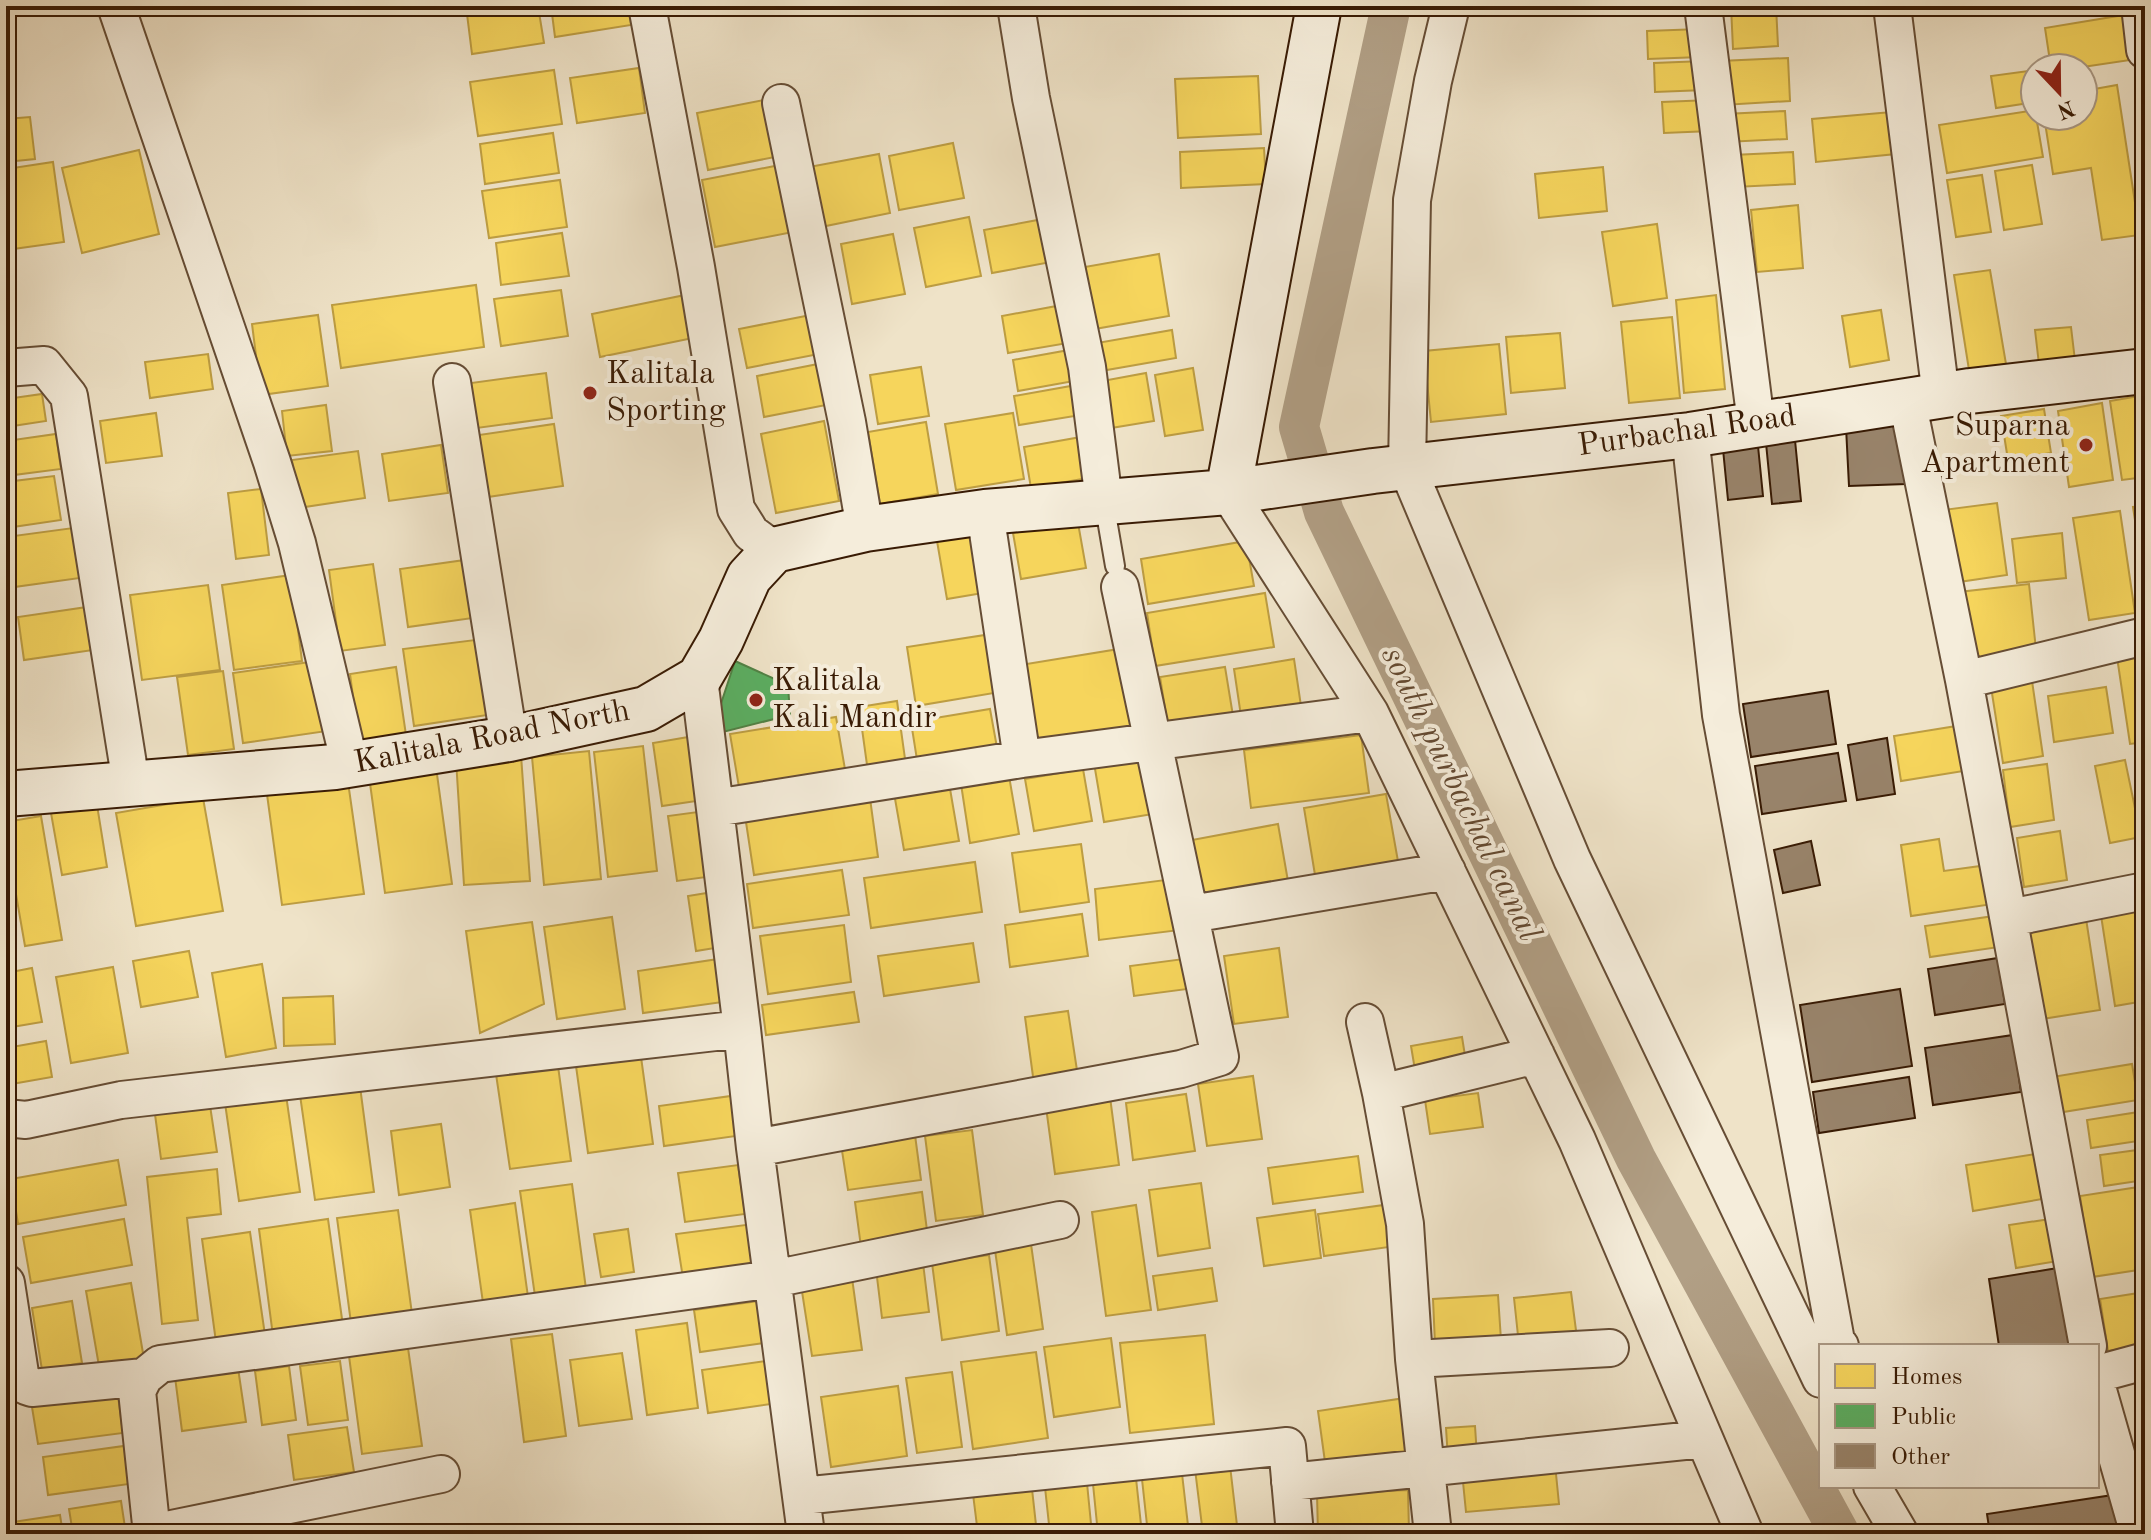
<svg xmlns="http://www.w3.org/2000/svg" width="2151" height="1540" viewBox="0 0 2151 1540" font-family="'Old Standard TT',serif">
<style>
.homes{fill:#f6d55c;stroke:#bd9d42;stroke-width:2}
.public{fill:#5aae61;stroke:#508245;stroke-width:2}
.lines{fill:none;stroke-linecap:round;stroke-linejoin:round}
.canal{stroke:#b19f85;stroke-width:40}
.building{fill:#98836a;stroke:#391b04;stroke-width:2}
.lane-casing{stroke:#664d35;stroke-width:22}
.street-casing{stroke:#664d35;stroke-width:40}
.secondary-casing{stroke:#391b04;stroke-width:48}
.lane{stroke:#f5eddb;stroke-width:18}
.street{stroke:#f5eddb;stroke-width:36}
.secondary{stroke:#f5eddb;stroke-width:44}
.poi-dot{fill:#8f2418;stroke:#f5eddb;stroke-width:3}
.labels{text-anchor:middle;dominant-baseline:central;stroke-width:8;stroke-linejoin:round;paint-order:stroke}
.poi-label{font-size:32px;fill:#391b04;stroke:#f5eddb;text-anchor:start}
.street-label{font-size:32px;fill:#391b04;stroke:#f5eddb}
.water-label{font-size:34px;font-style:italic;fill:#634931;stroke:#f5eddb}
</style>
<rect width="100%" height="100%" fill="#efe3c8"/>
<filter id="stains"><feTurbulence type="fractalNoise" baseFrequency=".0025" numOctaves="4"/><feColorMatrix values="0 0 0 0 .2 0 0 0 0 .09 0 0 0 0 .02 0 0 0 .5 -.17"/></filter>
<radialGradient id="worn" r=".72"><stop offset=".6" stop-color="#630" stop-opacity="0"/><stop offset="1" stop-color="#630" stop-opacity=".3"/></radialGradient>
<!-- homes -->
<path class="homes" d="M466 6H538L544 43 472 54Z
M551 6H629L631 25 555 37Z
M1731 6H1776L1778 46 1733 49Z
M2130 14 2137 59 2076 68H2051L2045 28Z
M1700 29 1701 57 1648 59 1647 31Z
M1788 58 1790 101 1723 105 1720 61Z
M1704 61 1705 90 1655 92 1654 63Z
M639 68 645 113 577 123 570 78Z
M554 70 562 124 478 136 470 82Z
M2035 70V102L1996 108 1991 76Z
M1258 76 1261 134 1178 138 1175 79Z
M2117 85 2140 235 2102 240 2091 168 2053 174 2044 116H2083V91Z
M769 99 780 156 708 170 697 113Z
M1710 100 1711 131 1664 133 1662 102Z
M2035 110 2043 157 1947 173 1939 125Z
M1785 111 1787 139 1726 142 1725 114Z
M1903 111 1906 153 1816 162 1812 119Z
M30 117 35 159 6 162V119Z
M553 133 559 173 485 184 480 144Z
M953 143 964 198 899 210 889 156Z
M1264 148 1266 184 1181 188 1180 152Z
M139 150 159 234 82 253 62 168Z
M1793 152 1795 184 1735 187 1733 155Z
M879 154 890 213 821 227 809 167Z
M53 162 64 242 6 250V169Z
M780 165 793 232 715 247 702 180Z
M2032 165 2042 224 2004 230 1995 171Z
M1603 167 1607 211 1539 218 1535 174Z
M1982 175 1991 232 1956 237 1947 180Z
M560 180 567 227 489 238 482 191Z
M1798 205 1803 268 1757 272 1751 210Z
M969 217 981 276 926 287 914 228Z
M1043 219 1051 262 992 273 984 230Z
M1657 224 1667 298 1613 306 1602 232Z
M562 233 569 276 501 285 496 243Z
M893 234 905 294 852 304 841 244Z
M1159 254 1169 316 1089 330 1079 268Z
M1990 270 2006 364 1969 370 1954 275Z
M476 285 484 347 341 368 332 305Z
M561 290 568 336 501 346 494 299Z
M685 295 693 338 600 357 592 314Z
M1716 295 1725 389 1684 393 1676 300Z
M1062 305 1068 343 1008 353 1002 316Z
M1881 310 1889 360 1850 367 1842 316Z
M816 314 824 353 747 368 739 329Z
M318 315 328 386 261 395 252 324Z
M1672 317 1680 398 1629 403 1621 322Z
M2071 327 2076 369 2040 373 2035 330Z
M1172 330 1176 358 1101 371 1097 343Z
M1560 333 1565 388 1511 393 1506 337Z
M1499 344 1506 414 1431 422 1424 351Z
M1069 350 1074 381 1018 391 1013 360Z
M208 354 213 389 150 398 145 362Z
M818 364 826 405 764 417 757 376Z
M921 367 929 416 878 424 870 375Z
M1193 368 1203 430 1165 436 1155 375Z
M546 373 552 418 477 428 471 383Z
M1146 373 1154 421 1105 429 1097 382Z
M1082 384 1087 414 1019 425 1014 396Z
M42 394 46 421 6 427V399Z
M2145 395V477L2122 480 2110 401Z
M2102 403 2113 480 2069 487 2058 411Z
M326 405 332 451 287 456 282 411Z
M2044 409 2051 453 2008 460 2001 416Z
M156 413 162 456 106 463 100 421Z
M1013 413 1024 479 956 490 945 424Z
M824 421 839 501 776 513 761 434Z
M926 422 938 494 880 504 868 432Z
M554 424 563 486 481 498 472 436Z
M56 434 61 469 6 476V441Z
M1081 437 1088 478 1031 488 1024 447Z
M441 445 448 493 389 501 382 454Z
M358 451 365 498 298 508 292 460Z
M54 476 61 520 6 528V482Z
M261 489 269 555 236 559 228 493Z
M1997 503 2007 575 1952 583 1943 510Z
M2145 506V587L2133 507Z
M2120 511 2135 613 2089 620 2073 518Z
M1078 523 1086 568 1021 579 1013 533Z
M73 528 80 578 7 588 6 537Z
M2062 533 2066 578 2017 583 2012 539Z
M980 534 989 592 947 599 937 541Z
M1246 541 1254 586 1148 604 1141 559Z
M472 559 480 617 408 627 400 569Z
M373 564 385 645 340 651 329 570Z
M291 575 302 661 234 670 222 585Z
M2029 584 2037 659 1966 666 1959 592Z
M208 585 220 670 142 680 130 595Z
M1265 593 1274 647 1155 666 1147 613Z
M94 606 100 649 24 660 18 617Z
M985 635 994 693 916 706 907 647Z
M483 639 494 714 414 726 403 649Z
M1125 648 1138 726 1028 745 1015 666Z
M2145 653V742L2130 744 2117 657Z
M1294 659 1301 706 1241 716 1234 669Z
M317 661 327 731 243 743 233 673Z
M396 667 406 735 359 742 350 674Z
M1225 667 1234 722 1169 733 1160 677Z
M223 671 234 749 188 755 177 677Z
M2032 681 2043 756 2003 763 1991 687Z
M2106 687 2113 733 2054 742 2048 696Z
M897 701 906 766 868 772 859 707Z
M990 709 998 753 918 766 911 722Z
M836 717 847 781 741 799 730 734Z
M1969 724 1976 769 1901 781 1894 736Z
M700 735 710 799 662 806 653 743Z
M1361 735 1369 793 1251 808 1244 750Z
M643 746 657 871 608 877 594 752Z
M589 751 601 879 544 885 532 757Z
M1155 753 1165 812 1104 822 1094 763Z
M521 755 530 881 464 885 456 760Z
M2125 760 2141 837 2110 843 2095 766Z
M2047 764 2054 820 2010 827 2003 770Z
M436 767 452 884 385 893 369 776Z
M1083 769 1092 821 1034 831 1025 779Z
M2145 771V797H2142L2138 772Z
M347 775 364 894 282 905 266 787Z
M1009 776 1019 834 970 843 961 784Z
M949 783 959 841 904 850 894 793Z
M869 791 878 857 754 875 744 809Z
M1386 794 1399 867 1316 881 1304 808Z
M203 798 223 911 136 926 116 813Z
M97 805 107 867 62 875 51 813Z
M705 811 714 876 677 881 668 816Z
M41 816 62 940 25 946 6 837V822Z
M1278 824 1289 887 1203 902 1192 840Z
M2060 831 2067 880 2024 887 2017 838Z
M1939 839 1944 871 1988 865 1993 904 1911 916 1901 845Z
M1081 844 1089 902 1020 912 1012 853Z
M975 862 982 912 871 928 864 878Z
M842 870 849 915 753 928 747 884Z
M1173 879 1180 930 1099 940 1095 889Z
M713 892 721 947 696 951 688 896Z
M2145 902V1001L2115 1006 2100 909Z
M2085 912 2100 1010 2042 1019 2027 922Z
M1082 914 1088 956 1010 967 1005 925Z
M1994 916 1999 947 1930 957 1925 926Z
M612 917 625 1009 557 1019 544 927Z
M532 922 544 1004 480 1033 466 931Z
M844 925 851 982 768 994 760 936Z
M973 943 979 982 884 996 878 956Z
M1279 948 1288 1017 1234 1024 1224 956Z
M189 951 198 997 141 1007 133 961Z
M725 958 730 1001 643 1013 638 971Z
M1191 958 1195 988 1134 996 1130 966Z
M262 964 276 1048 226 1057 212 973Z
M113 967 128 1053 71 1063 56 977Z
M32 968 42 1022 6 1028V973Z
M854 992 859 1022 766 1035 762 1005Z
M333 996 335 1044 284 1046 283 998Z
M1068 1011 1078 1077 1034 1084 1025 1017Z
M1462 1037 1466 1062 1415 1070 1411 1046Z
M46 1041 52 1077 6 1085V1048Z
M641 1057 653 1144 588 1153 576 1066Z
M2132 1064 2138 1100 2057 1113 2052 1077Z
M558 1066 571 1161 510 1169 496 1074Z
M1253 1076 1262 1139 1207 1146 1198 1084Z
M359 1079 374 1192 315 1200 299 1088Z
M285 1088 300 1192 239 1201 224 1096Z
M1478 1093 1483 1127 1430 1134 1425 1100Z
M1186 1094 1195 1151 1133 1160 1126 1103Z
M731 1096 736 1136 664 1146 659 1106Z
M1110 1097 1119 1165 1055 1174 1046 1107Z
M209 1099 217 1152 161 1159 154 1107Z
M2145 1111V1140L2091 1148 2087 1120Z
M441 1124 450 1187 399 1195 391 1131Z
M972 1130 983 1215 936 1221 925 1136Z
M915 1135 921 1180 848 1190 841 1144Z
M2145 1149V1180L2104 1186 2100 1155Z
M2042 1153 2048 1198 1973 1211 1966 1165Z
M1358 1156 1363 1192 1273 1204 1268 1168Z
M118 1160 126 1205 18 1224 11 1179Z
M738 1165 745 1214 685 1222 678 1173Z
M217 1169 221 1214 187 1218 198 1320 162 1324 147 1177Z
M1201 1183 1210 1248 1158 1256 1149 1190Z
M572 1184 586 1289 535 1296 520 1191Z
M2145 1186V1269L2092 1277 2080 1196Z
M922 1192 928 1238 861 1247 855 1202Z
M515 1203 528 1297 483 1303 470 1210Z
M1136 1205 1151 1310 1106 1316 1092 1212Z
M1384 1205 1389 1247 1324 1256 1318 1214Z
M398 1210 412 1314 351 1323 337 1218Z
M1315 1210 1321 1258 1264 1266 1257 1218Z
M2057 1218 2064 1260 2016 1268 2009 1225Z
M124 1219 132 1265 31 1283 23 1237Z
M328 1219 343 1326 273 1336 259 1229Z
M753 1224 759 1267 683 1278 676 1234Z
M628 1229 634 1272 601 1277 594 1234Z
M250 1232 265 1335 216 1342 202 1239Z
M1030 1237 1043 1329 1007 1335 994 1243Z
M989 1255 999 1331 942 1340 932 1263Z
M923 1263 929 1312 882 1318 876 1269Z
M1212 1268 1217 1301 1158 1310 1153 1276Z
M852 1278 862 1350 812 1356 801 1285Z
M131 1283 144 1359 99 1366 86 1291Z
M1571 1292 1577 1338 1519 1345 1514 1298Z
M2145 1292V1345L2108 1351 2100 1299Z
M1498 1295 1501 1340 1435 1344 1433 1299Z
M766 1300 772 1342 700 1352 694 1310Z
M72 1301 82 1363 42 1370 32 1308Z
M687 1323 698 1408 647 1415 636 1330Z
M552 1334 566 1436 524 1442 511 1339Z
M1205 1335 1214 1424 1130 1433 1120 1343Z
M1111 1338 1120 1407 1054 1417 1044 1347Z
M408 1348 422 1446 362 1454 349 1356Z
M1036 1352 1048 1438 973 1449 961 1362Z
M622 1353 632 1419 579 1426 570 1360Z
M773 1360 778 1403 708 1413 702 1370Z
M340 1361 348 1420 308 1425 300 1366Z
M289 1366 296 1420 262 1425 255 1371Z
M238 1368 246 1422 182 1431 175 1377Z
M952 1372 962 1447 917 1453 906 1378Z
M898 1386 907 1456 831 1467 821 1397Z
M117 1388 123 1433 38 1444 31 1401Z
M1405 1398 1412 1450 1325 1462 1318 1411Z
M1475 1426 1477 1456 1448 1459 1446 1428Z
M347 1427 354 1472 294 1480 288 1435Z
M124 1446 129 1484 48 1495 43 1457Z
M1229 1457 1238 1534H1203L1194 1461Z
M1555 1464 1559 1504 1466 1512 1462 1472Z
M1181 1465 1189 1534H1148L1141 1470Z
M1135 1469 1142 1534H1098L1092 1474Z
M1086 1473 1092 1534H1050L1044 1478Z
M1031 1480 1037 1534H978L972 1486Z
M1408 1490 1409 1532 1318 1534 1317 1494Z
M121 1501 126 1534H73L69 1509Z
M60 1515 63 1534H7L6 1523Z"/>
<!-- public -->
<path class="public" d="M735 661 788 685 790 715 719 733 713 728Z"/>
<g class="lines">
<!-- canal -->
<path class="canal" d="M1391 6 1299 427 1324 512 1636 1159 1840 1534"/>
</g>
<!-- building -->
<path class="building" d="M1904 425 1906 484 1849 486 1846 427Z
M1794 430 1801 501 1772 504 1765 433Z
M1757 436 1763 496 1728 500 1722 439Z
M1828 691 1836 744 1751 757 1743 704Z
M1887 738 1895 794 1857 800 1848 745Z
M1838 753 1846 801 1762 814 1755 766Z
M1811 841 1820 885 1783 893 1774 850Z
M1998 958 2005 1004 1935 1015 1928 969Z
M1900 989 1912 1066 1812 1082 1800 1005Z
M2013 1035 2021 1092 1933 1105 1925 1048Z
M1909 1077 1915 1118 1819 1133 1813 1092Z
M2058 1268 2070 1346H1999L1989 1279Z
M2126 1493 2132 1534H1990L1987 1514Z"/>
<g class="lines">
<defs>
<path id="lane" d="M1104 502 1115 566"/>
<path id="street" d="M116 6 272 462 297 543 350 765
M647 6 696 267 736 509 751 533 774 550
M1016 6 1031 98 1087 367 1104 501
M1451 6 1433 81 1412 200 1407 467 1572 859 1821 1379
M1703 6 1756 423
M1892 6 1941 396
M2140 6 2145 50
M781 103 847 422 865 529
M6 368 44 365 69 396 131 783
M452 382 509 739
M1907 400 1964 680 2088 1346
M1690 435 1721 715 1836 1341 1840 1346
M1228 492 1370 713 1577 1140 1745 1534
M985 512 1022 759
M1964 680 2145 636
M715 808 1022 759 1370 713
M1191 914 1447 871
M2009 918 2145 891
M1365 1022 1381 1093
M742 1029 755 1148 806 1534
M6 1118 26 1120 121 1100 742 1029 699 678
M755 1148 1181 1069 1220 1057 1120 587
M6 1283 21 1380 26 1386 32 1388 144 1377
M1414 1359 1610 1348
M2097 1374 2145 1361
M2097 1387 2139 1534
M1290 1482 1704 1439
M1872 1486 1900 1534
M802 1496 1287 1446 1295 1534
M152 1533 441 1474
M152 1534 137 1391 144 1377 160 1364 773 1279 1060 1220
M1433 1534 1414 1359 1405 1224 1381 1093 1536 1055"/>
<path id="secondary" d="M1228 492 1319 6
M6 794 335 767 509 739 646 709 699 678 721 640 749 577 774 550 865 529 985 512 1228 492 1373 471 1690 435 1970 391 2145 371"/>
</defs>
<!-- lane casing -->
<use href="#lane" class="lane-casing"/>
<!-- street casing -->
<use href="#street" class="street-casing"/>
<!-- secondary casing -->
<use href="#secondary" class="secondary-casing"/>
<!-- lane -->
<use href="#lane" class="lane"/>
<!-- street -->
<use href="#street" class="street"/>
<!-- secondary -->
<use href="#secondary" class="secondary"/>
</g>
<!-- markers -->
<g class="poi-dot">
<circle cx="590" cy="393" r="8"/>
<circle cx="2086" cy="445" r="8"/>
<circle cx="756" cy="700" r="8"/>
</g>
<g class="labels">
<!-- poi labels -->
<g class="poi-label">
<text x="606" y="375">Kalitala<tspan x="606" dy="37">Sporting</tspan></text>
<text x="2070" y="427" text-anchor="end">Suparna<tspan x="2070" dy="37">Apartment</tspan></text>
<text x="772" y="682">Kalitala<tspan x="772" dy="37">Kali Mandir</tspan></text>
</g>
<!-- street labels -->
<g class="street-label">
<text transform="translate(1687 432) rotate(-8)">Purbachal Road</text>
<text transform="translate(492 738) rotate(-11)">Kalitala Road North</text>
</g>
<!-- water labels -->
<g class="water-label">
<text transform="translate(1460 794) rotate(64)">south purbachal canal</text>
</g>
</g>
<!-- margin -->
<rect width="2151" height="1540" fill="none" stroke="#efe3c8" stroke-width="32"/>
<rect x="8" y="8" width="2135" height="1524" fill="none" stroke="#391b04" stroke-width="4"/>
<rect x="16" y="16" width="2119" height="1508" fill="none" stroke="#391b04" stroke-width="2"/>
<!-- legend -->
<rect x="1819" y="1344" width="280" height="144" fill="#f5eddb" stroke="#aa9985" stroke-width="2"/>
<rect x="1835" y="1364" width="40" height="24" fill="#f6d55c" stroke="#aa9985" stroke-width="2"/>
<text x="1891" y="1384" font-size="24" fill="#391b04">Homes</text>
<rect x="1835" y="1404" width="40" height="24" fill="#5aae61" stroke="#aa9985" stroke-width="2"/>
<text x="1891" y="1424" font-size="24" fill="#391b04">Public</text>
<rect x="1835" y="1444" width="40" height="24" fill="#98836a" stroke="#aa9985" stroke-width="2"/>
<text x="1891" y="1464" font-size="24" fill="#391b04">Other</text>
<!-- north arrow -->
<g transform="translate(2059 92) rotate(158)"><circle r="38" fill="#f5eddb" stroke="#aa9985" stroke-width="2"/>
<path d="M0-6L14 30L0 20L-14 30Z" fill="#8f2418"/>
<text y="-12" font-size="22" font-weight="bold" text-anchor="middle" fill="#391b04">N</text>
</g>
<rect width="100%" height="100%" filter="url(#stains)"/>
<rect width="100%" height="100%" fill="url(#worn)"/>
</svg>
